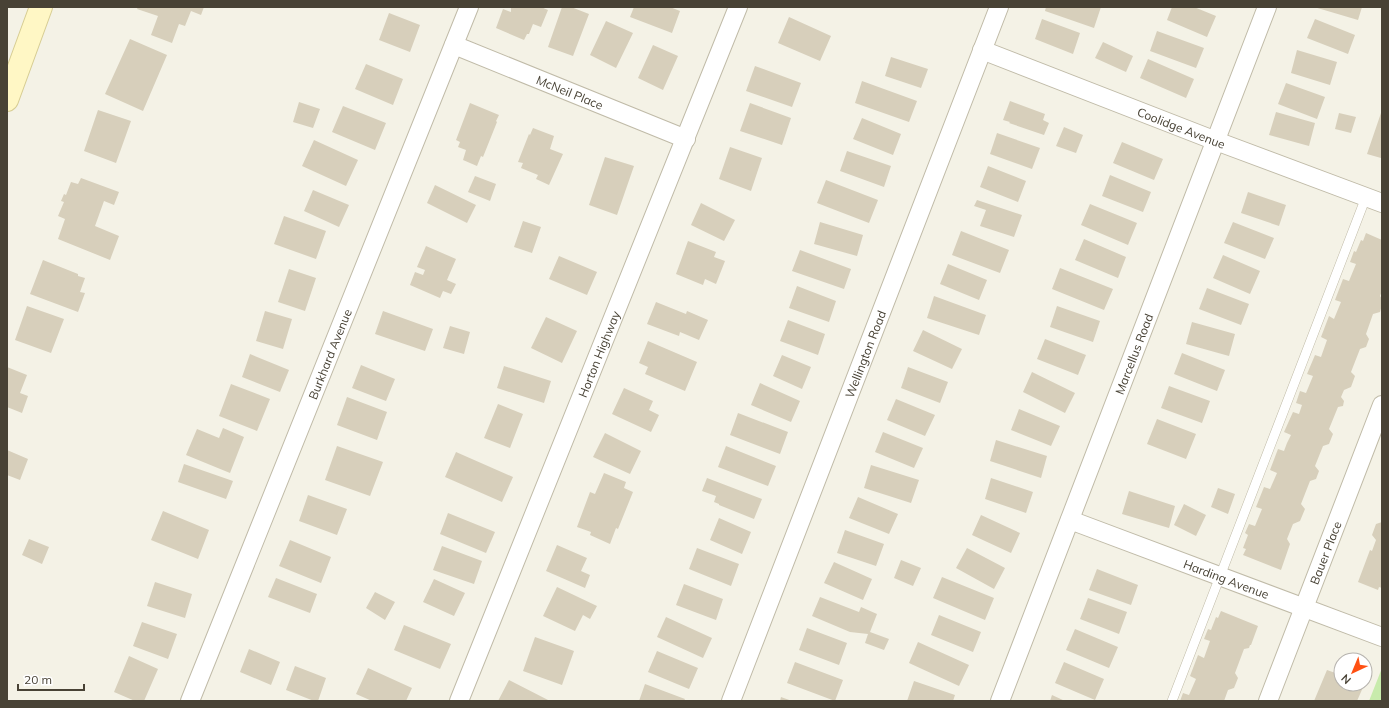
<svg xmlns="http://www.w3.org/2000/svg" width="1389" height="708" viewBox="0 0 1389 708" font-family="Mulish,sans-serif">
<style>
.green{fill:#c8ebac}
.building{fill:#d7cfbb}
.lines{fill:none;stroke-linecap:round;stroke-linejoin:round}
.service-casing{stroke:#c0bba8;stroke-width:10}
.minor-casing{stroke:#c0bba8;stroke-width:20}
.secondary-casing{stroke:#d7cd93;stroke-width:24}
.service{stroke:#fff;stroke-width:9}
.minor{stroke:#fff;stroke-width:18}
.secondary{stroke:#fff7c5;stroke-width:22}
.labels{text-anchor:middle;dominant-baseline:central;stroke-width:3.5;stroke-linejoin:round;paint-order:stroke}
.street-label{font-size:12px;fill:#484235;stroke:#fff}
</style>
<rect width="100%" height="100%" fill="#f4f2e6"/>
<!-- green -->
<path class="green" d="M1382 668V701H1369Z"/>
<!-- building -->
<path class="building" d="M138 7H204L201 15 191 11 185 26 179 24 172 43 151 35 158 16 137 9Z
M511 7H541L548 10 541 27 533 24 529 34H527L524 40 496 28 503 9 511 12Z
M562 7H571L589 14 573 56 548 47Z
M634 7H670L680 11 672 33 630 17Z
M1046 7H1101L1094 28 1045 11Z
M1172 7H1194L1216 16 1207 37 1167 20Z
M1314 7H1362L1358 20Z
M389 13 420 25 410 52 379 40Z
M789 17 831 36 820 61 778 43Z
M1042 19 1080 33 1073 54 1035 39Z
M1315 19 1355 35 1348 54 1307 38Z
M606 21 633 33 616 68 590 55Z
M1157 31 1204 48 1196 68 1150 51Z
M130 39 167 55 143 111 105 94Z
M1103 42 1133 56 1126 72 1095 58Z
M653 45 678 56 663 90 638 78Z
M1297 50 1337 62 1330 85 1291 73Z
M891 57 928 69 921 88 885 76Z
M1148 59 1194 79 1186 98 1140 78Z
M366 64 403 79 393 105 355 89Z
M755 66 801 83 792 107 746 91Z
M862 81 917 101 909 122 855 103Z
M1286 83 1325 97 1317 119 1278 104Z
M1010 101 1045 114 1043 120 1049 123 1044 135 1009 123 1010 122 1003 120Z
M299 102 320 109 313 128 293 122Z
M470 103 499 115 496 121 497 122 483 157 481 156 477 166 463 160 466 150 458 147 460 142 456 140Z
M750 103 791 118 782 145 740 131Z
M343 106 386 123 375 150 332 132Z
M98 110 131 121 116 163 84 151Z
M1382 110V155L1381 158 1367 154Z
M1276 112 1315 123 1309 146 1269 135Z
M1339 113 1356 117 1351 133 1335 129Z
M862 118 901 134 893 155 853 139Z
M1064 127 1083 135 1076 153 1056 146Z
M533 128 554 136 550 149 563 154 549 185 536 179 538 175 521 168 523 163 518 162 529 134 530 135Z
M997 133 1040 148 1032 169 990 154Z
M314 140 358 160 346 186 302 166Z
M1122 142 1163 159 1154 180 1113 163Z
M730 147 762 158 751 191 719 179Z
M847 151 891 166 884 187 840 171Z
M605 157 634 166 617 215 589 205Z
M988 166 1026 181 1018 202 980 187Z
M1110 175 1151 192 1143 212 1102 196Z
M475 176 496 184 490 201 468 192Z
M81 178 119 192 114 205 104 201 95 226 119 236 110 260 58 239 65 219 58 216 64 202 61 201 64 194 66 195 71 182 78 184Z
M826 180 878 200 869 223 817 203Z
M435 185 476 205 467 223 427 203Z
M313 190 349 205 339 227 304 211Z
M1248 192 1286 205 1279 226 1241 213Z
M977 200 1022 215 1014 237 980 226 986 210 974 206Z
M701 203 735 220 724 241 691 225Z
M1090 204 1137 223 1128 245 1081 225Z
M284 216 326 231 316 259 274 244Z
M523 221 541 227 532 253 514 247Z
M820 222 863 235 857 256 814 244Z
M1233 222 1274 238 1265 259 1224 243Z
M961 231 1009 250 1000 273 952 255Z
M1366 233 1382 240V291L1380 296 1382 299V305L1380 312 1373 314 1366 334 1369 339 1366 347 1360 349 1351 372 1355 376 1351 387 1344 390 1341 397 1344 401 1343 406 1338 407 1329 429 1333 434 1329 444 1323 446 1315 466 1319 471 1316 479 1310 481 1301 504 1305 509 1300 521 1293 524 1287 539 1290 544 1281 570 1243 555 1246 549 1243 548 1248 535 1245 533 1249 524 1255 526 1262 509 1256 507 1264 487 1270 489 1277 473 1270 470 1278 449 1284 451 1287 443 1291 435 1284 432 1293 412 1299 414 1302 405 1296 403 1300 391 1306 393 1313 376 1307 374 1315 355 1321 357 1327 340 1321 337 1329 316 1334 319 1341 302 1335 300 1343 279 1349 281 1356 264 1350 262 1354 251 1356 252 1361 240 1363 241Z
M1084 239 1126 257 1118 278 1075 260Z
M688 241 716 252 714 257 725 261 716 284 705 279 703 285 676 274Z
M426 246 456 259 447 280 456 284 451 294 443 291 440 298 410 285 415 272 423 275 425 270 417 267Z
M800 250 851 269 844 289 792 271Z
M1223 255 1260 271 1250 294 1213 278Z
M559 256 597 272 587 295 549 279Z
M43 260 78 274V276L85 278 80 292 85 293 78 312 30 294Z
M948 264 987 280 979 300 940 284Z
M1060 268 1113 289 1104 310 1052 289Z
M289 269 316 278 305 311 278 302Z
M797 286 836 301 829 322 789 308Z
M1207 288 1249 304 1241 325 1199 309Z
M934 296 986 315 979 335 927 318Z
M656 302 686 314 687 311 708 320 699 340 680 332 679 336 647 324Z
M27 306 64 319 51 353 15 340Z
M1057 306 1100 321 1093 342 1050 327Z
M265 311 292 319 283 349 256 341Z
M383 311 433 329 425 351 375 334Z
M546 317 577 331 562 363 531 348Z
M788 320 825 334 818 355 780 341Z
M1192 322 1235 334 1229 356 1186 344Z
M450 326 470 332 464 354 443 348Z
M923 330 962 349 952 369 913 351Z
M1045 339 1086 355 1078 375 1037 359Z
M648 341 697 362 685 391 645 374 648 367 639 363Z
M1182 353 1225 370 1217 391 1174 374Z
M250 354 289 370 280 392 242 377Z
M782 355 811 367 802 389 773 376Z
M361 365 395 379 386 401 352 388Z
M504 366 551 381 544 403 497 388Z
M7 367 27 375 20 393 28 396 22 413 7 407Z
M908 367 948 382 940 403 901 388Z
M1032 372 1075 393 1065 413 1023 392Z
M760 383 800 401 791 422 751 405Z
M231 384 270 399 257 431 219 416Z
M1169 386 1210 401 1202 423 1161 408Z
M624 388 653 401 649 410 659 415 651 432 612 414Z
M347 397 387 412 377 440 337 425Z
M896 399 935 415 925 436 887 420Z
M498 404 523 414 510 448 484 438Z
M1019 409 1060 426 1051 446 1011 430Z
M738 413 788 432 780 454 730 435Z
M1157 419 1196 434 1186 459 1147 444Z
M223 428 244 437 230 473 186 455 197 429 219 438Z
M883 432 923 448 914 468 875 452Z
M605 433 641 451 630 474 593 457Z
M996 440 1047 456 1041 478 990 461Z
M337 446 383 462 370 496 325 480Z
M726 446 776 466 768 486 718 467Z
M7 450 28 459 20 480 7 475Z
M456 452 513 477 502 502 445 477Z
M184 464 233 481 226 499 178 482Z
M871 465 919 480 911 503 864 488Z
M604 473 626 482 624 488 633 492 618 529 616 528 610 544 590 535 591 532 577 527 590 492 595 494Z
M707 478 762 499 754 519 719 505V504L714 502 716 496 702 491Z
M991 478 1033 492 1026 513 985 499Z
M1218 488 1235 494 1228 514 1211 507Z
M1129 491 1175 506 1169 528 1122 514Z
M308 495 347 509 337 535 299 521Z
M858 497 898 514 889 534 849 518Z
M1184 504 1206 515 1196 536 1174 525Z
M163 511 209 530 198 559 151 540Z
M448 513 495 532 486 553 440 534Z
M981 515 1020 533 1011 553 972 535Z
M719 518 751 532 742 554 710 540Z
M1382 522V588L1379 587 1378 590 1358 582 1370 550 1372 551 1376 540 1372 535 1376 524Z
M845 530 884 544 876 566 837 553Z
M29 539 49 547 42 564 22 555Z
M290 540 331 557 321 583 279 566Z
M557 545 587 558 581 571 590 575 585 588 546 571Z
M442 546 482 561 474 584 433 570Z
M697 548 739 564 731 586 689 569Z
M967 548 1005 568 994 589 956 568Z
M901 560 921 568 913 586 894 578Z
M834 562 872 579 863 600 824 583Z
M1097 569 1138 585 1131 605 1089 590Z
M942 577 994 598 985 620 933 598Z
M276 578 317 594 310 613 268 597Z
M434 579 465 593 454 616 423 602Z
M155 582 192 594 185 618 147 606Z
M684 584 723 599 716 620 676 605Z
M557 587 597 606 590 619 583 615 575 631 543 616Z
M375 592 395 602 385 620 366 608Z
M820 597 859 612 861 607 877 614 870 632 889 639 884 650 865 643 868 634 850 632 812 616Z
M1088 598 1127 612 1119 634 1080 619Z
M1221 611 1258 626 1251 645H1250L1249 648 1244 649 1235 673 1238 678 1234 688 1228 690 1224 701H1180L1183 693 1189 695 1196 679 1190 676 1198 655 1204 658 1210 641 1204 639 1208 629 1211 630 1216 617 1218 618Z
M939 615 981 632 973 652 931 635Z
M666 617 712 638 703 658 657 637Z
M142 622 177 634 168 659 133 646Z
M404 625 451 644 440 669 394 650Z
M807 628 847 643 839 665 799 650Z
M1075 629 1118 647 1109 668 1066 650Z
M535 637 574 651 562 685 523 671Z
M918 642 969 665 959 686 909 663Z
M249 649 280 662 271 685 240 672Z
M657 651 698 668 689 689 648 672Z
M129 656 158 669 144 701H135L114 692Z
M795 662 843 680 835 701 787 683Z
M1064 662 1104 679 1095 700 1055 683Z
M295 666 326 678 318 701H314L286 690Z
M368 668 412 688 406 701H372L356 694Z
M1327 670 1341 675V684L1364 685 1357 701H1314Z
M509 680 550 701H498Z
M914 681 955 695 953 701H907Z
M645 684 685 699 684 701H639Z
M1052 695 1065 701H1050Z
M781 697 792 701H780Z"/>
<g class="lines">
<defs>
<path id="service" d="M1172 701 1366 197"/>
<g id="minor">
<path id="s1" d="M454 45 686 139"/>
<path id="s2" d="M982 50 1216 141 1382 203"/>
<path id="s3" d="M1070 520 1382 637"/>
<path id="s4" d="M190 701 469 7"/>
<path id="s5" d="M459 701 738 7"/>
<path id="s6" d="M731 701 999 7"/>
<path id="s7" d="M1000 701 1267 7"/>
<path id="s8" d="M1268 701 1382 405"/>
</g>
<path id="secondary" d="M7 100 41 7"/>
</defs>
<!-- service casing -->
<use href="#service" class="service-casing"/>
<!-- minor casing -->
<use href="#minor" class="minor-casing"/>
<!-- secondary casing -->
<use href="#secondary" class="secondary-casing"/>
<!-- service -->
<use href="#service" class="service"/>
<!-- minor -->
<use href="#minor" class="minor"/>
<!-- secondary -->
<use href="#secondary" class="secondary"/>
</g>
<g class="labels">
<!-- street labels -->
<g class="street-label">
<text stroke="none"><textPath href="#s1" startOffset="125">McNeil Place</textPath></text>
<text stroke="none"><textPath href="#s2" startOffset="214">Coolidge Avenue</textPath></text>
<text stroke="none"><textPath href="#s4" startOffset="374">Burkhard Avenue</textPath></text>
<text stroke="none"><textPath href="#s5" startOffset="374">Horton Highway</textPath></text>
<text stroke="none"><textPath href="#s6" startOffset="372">Wellington Road</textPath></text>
<text stroke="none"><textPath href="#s7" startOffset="372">Marcellus Road</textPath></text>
<text stroke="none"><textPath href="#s8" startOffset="159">Bauer Place</textPath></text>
<text stroke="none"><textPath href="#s3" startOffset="167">Harding Avenue</textPath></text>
</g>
</g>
<!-- border -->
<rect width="1389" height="708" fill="none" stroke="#484235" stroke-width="16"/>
<!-- north arrow -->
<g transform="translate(1353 672) rotate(224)"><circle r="19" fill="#ffffff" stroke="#b6b3ae"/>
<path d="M0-3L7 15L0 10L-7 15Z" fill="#ff5012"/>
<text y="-6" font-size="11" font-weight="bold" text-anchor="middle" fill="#484235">N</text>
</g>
<!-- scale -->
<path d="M18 684v6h66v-6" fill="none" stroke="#484235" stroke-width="2"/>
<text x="24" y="684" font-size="12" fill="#484235" stroke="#ffffff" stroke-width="3" paint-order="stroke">20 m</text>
</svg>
